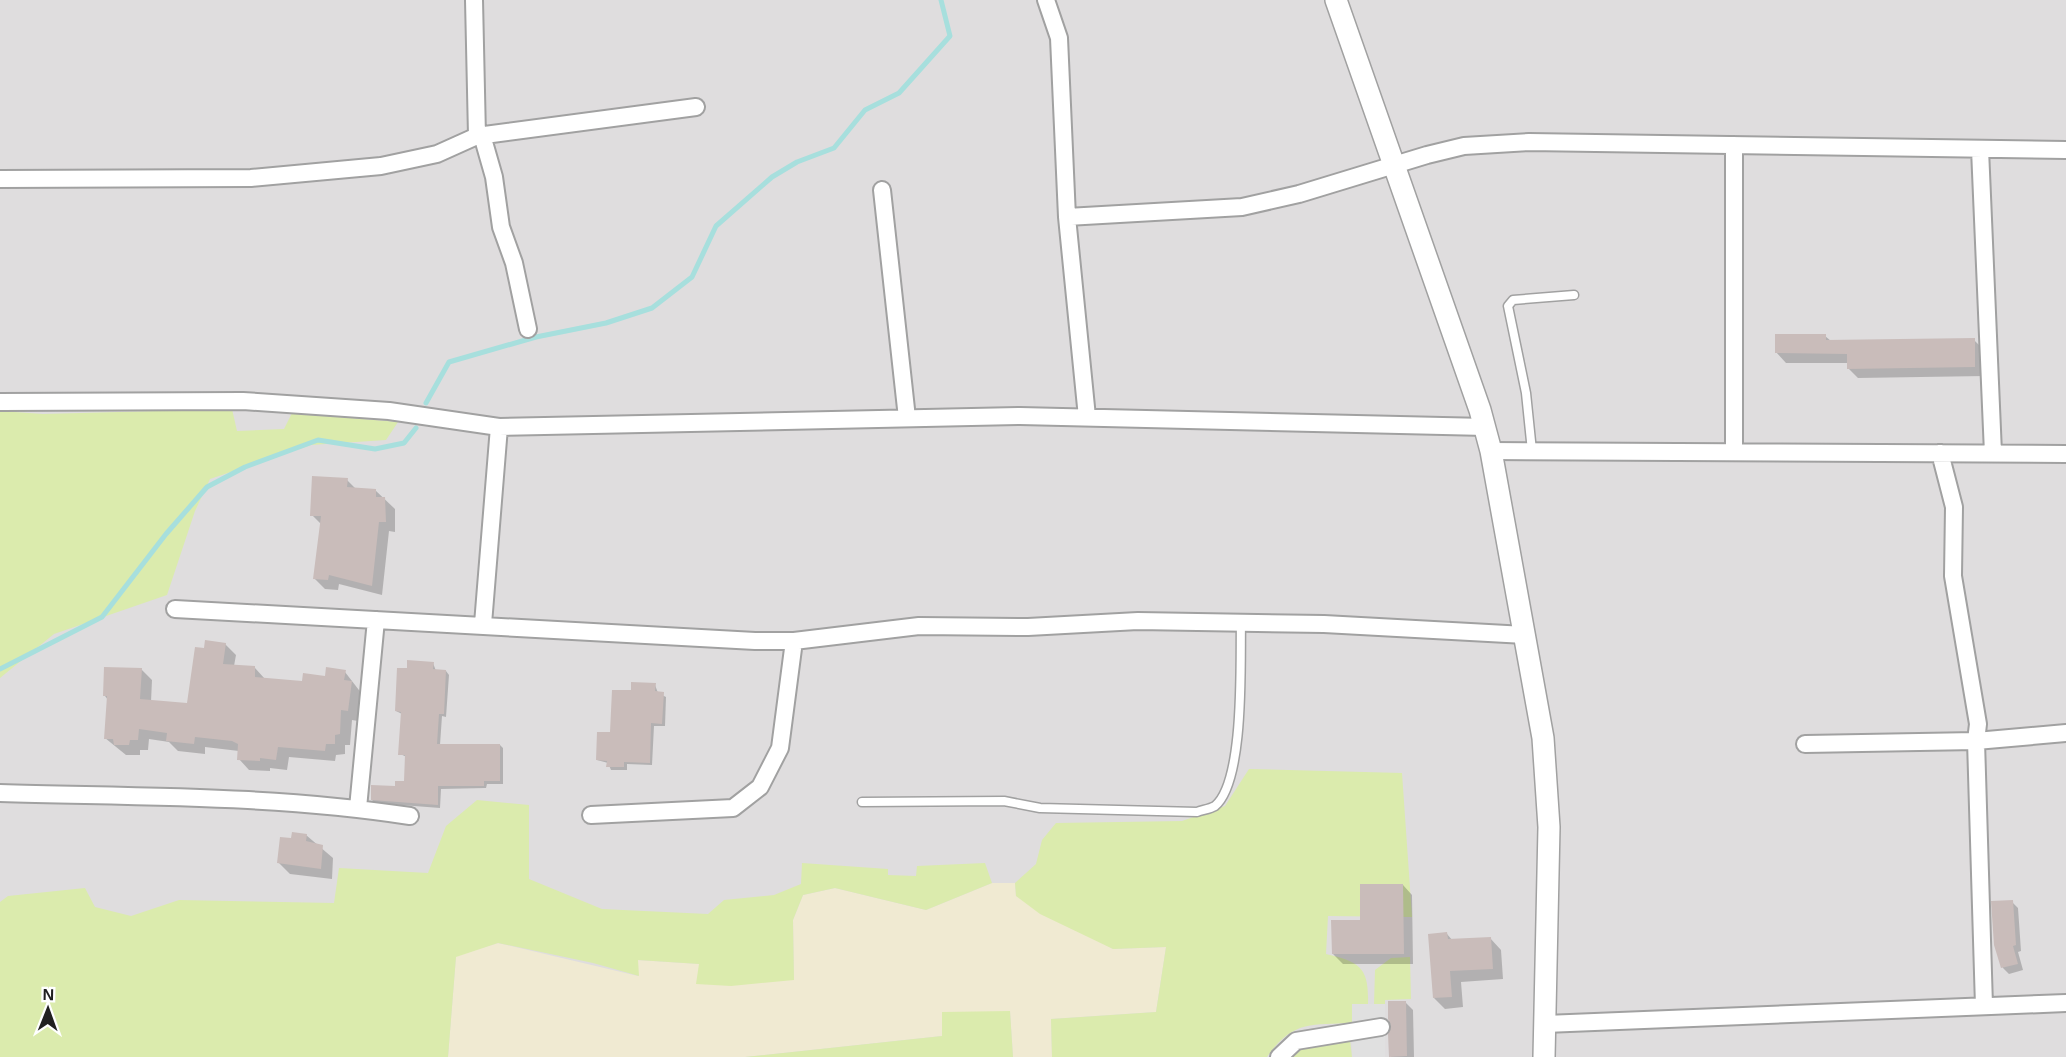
<svg xmlns="http://www.w3.org/2000/svg" width="2066" height="1057" viewBox="0 0 2066 1057" font-family="Helvetica,sans-serif">
<style>
.residential{fill:#dfddde}
.farmland{fill:#f0ead2}
.grass{fill:#dbebad}
.parking{fill:#e0e0e0}
.shadow{fill:#0003}
.lines{fill:none;stroke-linecap:round;stroke-linejoin:round}
.stream{stroke:#a7dfdd;stroke-width:5}
.building{fill:#c9bcba}
.service-casing{stroke:#a1a1a1;stroke-width:11}
.minor-casing{stroke:#a1a1a1;stroke-width:20}
.tertiary-casing{stroke:#a1a1a1;stroke-width:24}
.service{stroke:#fff;stroke-width:8}
.minor{stroke:#fff;stroke-width:16}
.tertiary{stroke:#fff;stroke-width:21}
</style>
<rect width="100%" height="100%" fill="#f1ebe7"/>
<!-- residential -->
<path class="residential" d="M0 0H2066V1057H0Z"/>
<!-- farmland -->
<path class="farmland" d="M992 883H1015L1016 896 1113 949 1166 947 1156 1012 1051 1019 1052 1057H1013L1010 1011 942 1036 745 1057H448L456 956 498 943 638 976 637 960 700 964 697 984 794 979 793 920 803 895 835 888 926 910Z"/>
<!-- grass -->
<path class="grass" d="M232 409 237 431 284 429 292 413 398 422 386 440 311 445 210 479 195 511 167 595 54 634 0 678V411L43 414Z
M1249 769 1402 773 1412 917 1328 916 1326 954C1361 962 1369 968 1368 1004H1352V1023C1311 1025 1293 1020 1267 1057H1052L1051 1019 1156 1012 1166 947 1113 949 1040 914 1016 896 1015 883 1036 864 1042 840 1056 823 1182 821 1225 806Z
M477 800 529 805V879L602 909 708 914 724 900 774 895 801 884 802 863 888 869V875L916 876 917 866 985 863 992 883 926 910 835 888 803 895 793 920 794 980 731 986 696 984 699 964 638 960 639 976 593 963 498 943 456 957 448 1057H0V902L8 896 85 888 95 907 131 916 179 900 334 903 339 868 428 873 446 826Z
M1410 957 1411 999 1385 1000V1004H1374L1375 970 1391 958Z
M1010 1011 1013 1057H745L942 1036V1012Z
M1350 1039 1352 1057H1286L1302 1046Z"/>
<!-- parking -->
<path class="parking" d="M1352 1004H1385V1057H1352Z"/>
<!-- shadow -->
<path class="shadow" d="M1825 336 1831 341 1974 340 1984 350 1985 376 1858 378 1848 368V363H1786L1776 352Z
M347 480 356 489 375 490 395 509V532L389 531 382 595 339 584 338 590 325 589 314 578 322 525 312 515Z
M225 644 236 655 234 666 255 668 265 679 304 682 345 672 362 694 358 721 352 720 350 745H345V754L336 755 335 761 289 757 287 770 270 768V771L249 770 239 759V751L205 747V754L178 751 169 742 149 739 148 750H140V755H126L105 738 108 700 105 696 141 669 152 680 151 702 188 705 205 650Z
M433 663 436 671H446L449 675 446 717 442 716 440 745H500L503 748V784H487L486 788 441 789 440 808 375 803 372 800 405 782 407 757 400 754 402 714 396 711 408 670Z
M655 685 658 693 666 697 665 726H654L652 765 627 764V770H611L608 763 597 760 632 692Z
M306 835 333 858 332 879 290 874 279 863 292 840Z
M1403 885 1412 895 1413 964H1343L1333 954 1362 921Z
M2012 902 2018 908 2021 951 2018 952 2023 970 2009 974 2003 968 1996 944Z
M1447 934 1453 941 1490 938 1501 950 1503 979 1461 982 1463 1007 1445 1009 1434 998Z
M1405 1002 1413 1010 1414 1057H1391Z"/>
<g class="lines">
<!-- stream -->
<path class="stream" d="M426 403 449 362 536 337 606 323 652 308 692 277 716 226 772 177 797 162 834 148 865 110 899 93 950 36 941 0
M0 669 102 617 166 534 207 487 245 467 318 440 375 449 404 443 416 428"/>
</g>
<!-- building -->
<path class="building" d="M1775 334H1826V340L1975 338V367L1847 369V354L1775 353Z
M312 476 348 478 347 487 376 489V497H385L386 522H379L372 586 329 575 328 580 313 579 321 516H310Z
M205 640 226 643 223 664 255 666V677L302 681 303 673 325 676 326 667 346 670 344 680 352 681 348 711 341 710 340 734 335 735V744H326L325 751 278 747 276 760 260 758V761L237 760 238 744 232 741 195 737 194 744 166 741 167 733 139 729 138 740H130L129 745H114L113 739H104L107 696H103L104 667 142 668 140 699 187 703 195 647 204 648Z
M407 660 434 662 433 669 446 670 444 714H439L437 744H500V781H484V786H438V805L371 800V785L395 786V781H404L405 755H398L401 712 395 711 397 668H407Z
M631 682 656 683 655 691 664 692 662 724 651 723 650 763 624 762V767H606L607 761 596 760 597 732H610L612 690H631Z
M292 832 307 834 306 841 323 845 321 869 277 863 280 837 291 838Z
M1360 884H1403L1404 954H1332L1331 920H1360Z
M2013 900 2016 945 2013 946 2018 964 2001 968 1994 945 1991 901Z
M1447 932 1448 939 1491 937 1493 969 1450 971 1452 997 1433 998 1428 934Z
M1388 1001H1406L1407 1056 1389 1057 1388 1034 1391 1026 1388 1019Z"/>
<g class="lines">
<defs>
<path id="service" d="M1532 451 1526 393 1508 306 1513 300 1574 295
M862 802 1004 801 1040 808 1197 812C1202 810 1210 809 1215 806 1245 781 1240 661 1241 623"/>
<path id="minor" d="M474 0 477 136
M1046 0 1059 38 1067 217 1087 417
M482 135 494 177 501 227 514 263 528 329
M1980 149 1993 453
M0 179 251 178 381 166 437 154 477 136 696 107
M882 190 907 418
M1067 217 1242 207 1299 194 1427 155 1464 146 1529 142 2066 150
M0 402 243 401 389 411 499 427 1020 416 1486 427
M1491 451 2066 454
M1734 452V145
M1940 453 1954 507 1953 576 1978 724 1976 741 1984 1006
M175 609 755 641H794L919 626 1028 627 1138 621 1324 624 1525 635
M483 624 499 427
M1805 744 1976 741 2066 733
M0 793C136 797 275 795 410 816
M358 808 376 620
M591 815 733 808 760 787 780 748 794 641
M1545 1024 2066 1003
M1279 1057 1296 1041 1381 1027"/>
<path id="tertiary" d="M1336 0 1480 410 1491 451 1543 738 1549 827 1544 1057"/>
</defs>
<!-- service casing -->
<use href="#service" class="service-casing"/>
<!-- minor casing -->
<use href="#minor" class="minor-casing"/>
<!-- tertiary casing -->
<use href="#tertiary" class="tertiary-casing"/>
<!-- service -->
<use href="#service" class="service"/>
<!-- minor -->
<use href="#minor" class="minor"/>
<!-- tertiary -->
<use href="#tertiary" class="tertiary"/>
</g>
<!-- north arrow -->
<g transform="translate(48 1009) rotate(1)" stroke="#ffffff" stroke-width="4.5" paint-order="stroke">
<path d="M0-4.5L10 22L0 15L-10 22Z" fill="#202020"/>
<text y="-9" font-size="16" font-weight="bold" text-anchor="middle" fill="#202020">N</text>
</g>
</svg>
